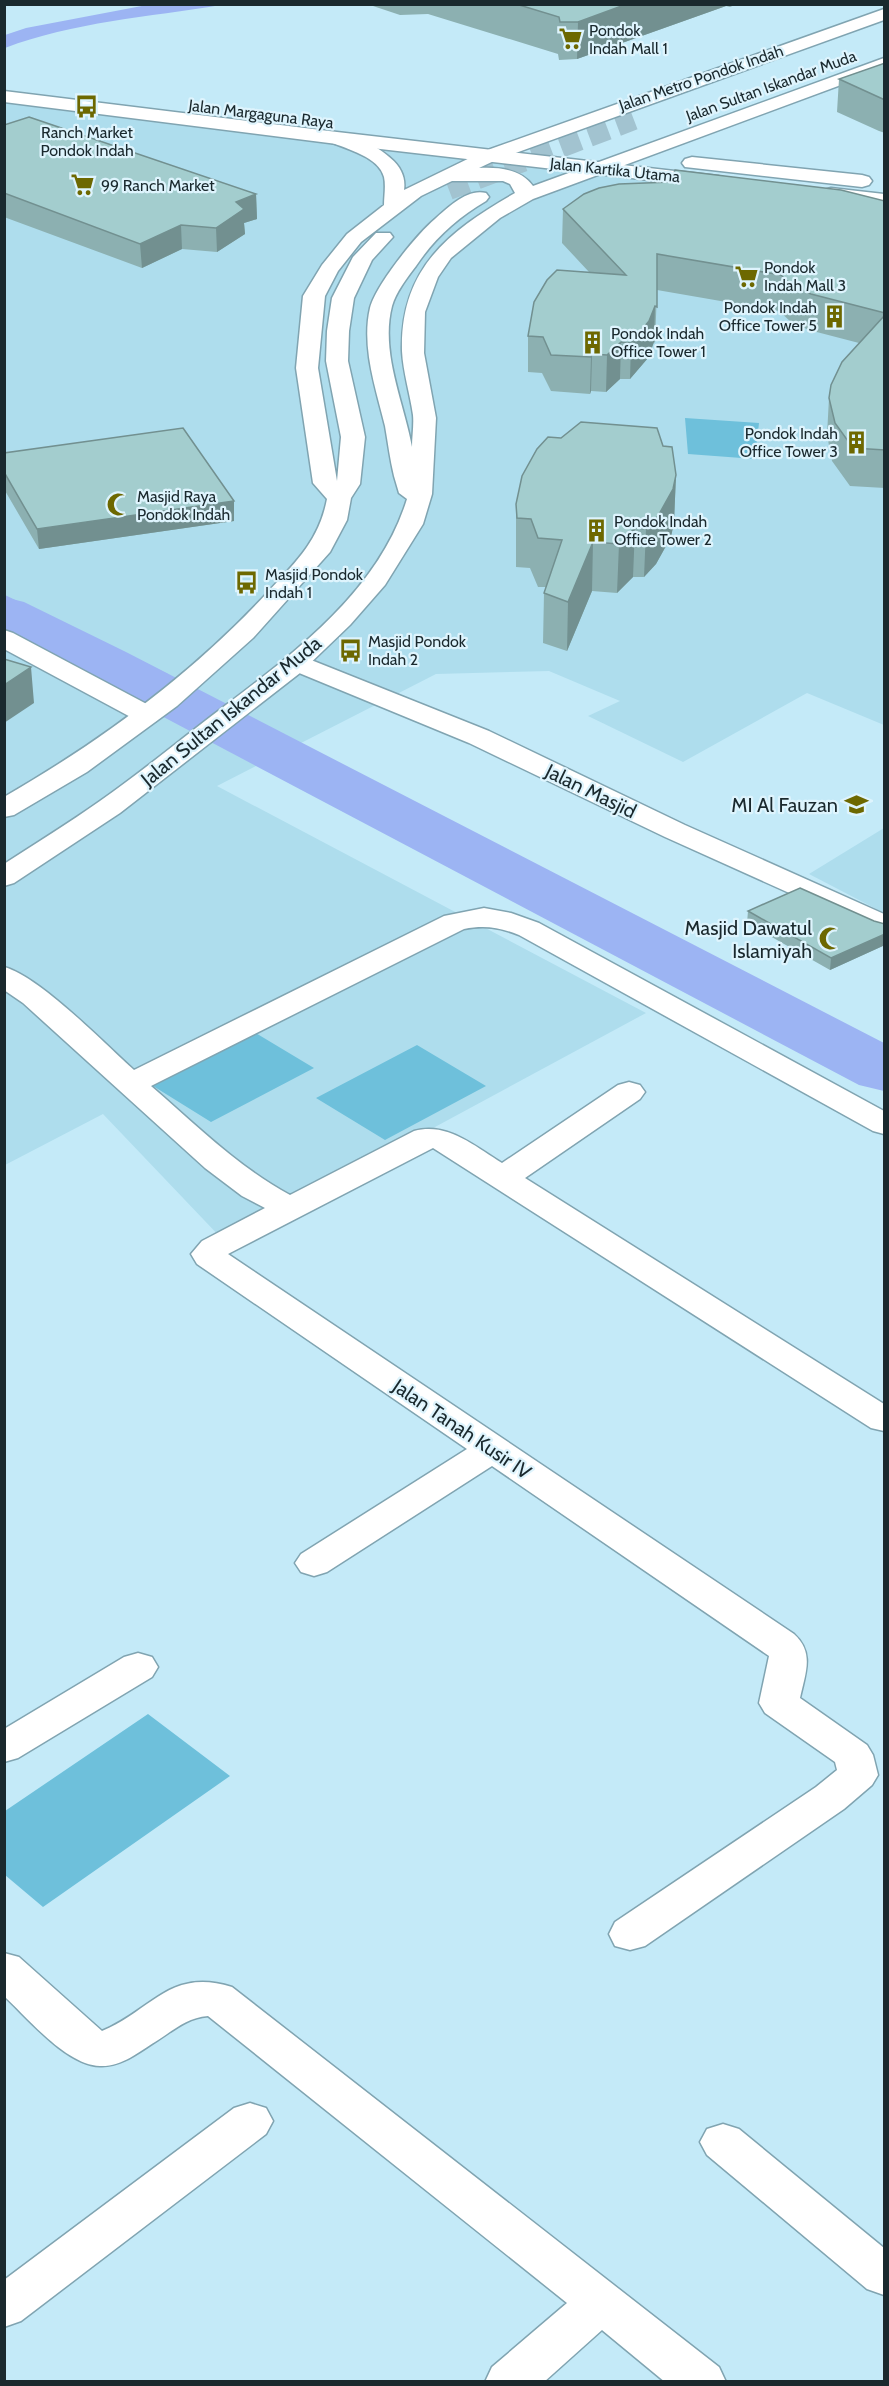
<svg xmlns="http://www.w3.org/2000/svg" width="889" height="2386" viewBox="0 0 889 2386" font-family="Cabin,sans-serif">
<style>
.built{fill:#aedded}
.green{fill:#6ec0db}
.water{fill:#9cb4f3}
.lines{fill:none;stroke-linecap:round;stroke-linejoin:round}
.river{fill:#9cb4f3;fill-rule:evenodd}
.highway-tunnel{stroke:#a2c3d0;stroke-width:20;stroke-dasharray:20 10;stroke-linecap:butt}
.street-casing{stroke:#80a4b1;stroke-width:3}
.secondary-casing{stroke:#80a4b1;stroke-width:3}
.highway-casing{stroke:#80a4b1;stroke-width:3}
.street{fill:#fff;fill-rule:evenodd}
.secondary{fill:#fff;fill-rule:evenodd}
.highway{fill:#fff;fill-rule:evenodd}
.wall{fill:#8cb0b1}
.shaded-wall{fill:#729090}
.building{fill:#a3cdce;stroke:#729090;stroke-width:1.5}
.labels{text-anchor:middle;dominant-baseline:central;stroke-width:4.5;stroke-linejoin:round;paint-order:stroke}
.far-poi-label{font-size:16px;fill:#1a292e;stroke:#def4fd;text-anchor:start}
.far-street-label{font-size:16px;fill:#1a292e;stroke:#def4fd}
.street-label{font-size:20px;fill:#1a292e;stroke:#def4fd}
.poi-label{font-size:20px;fill:#1a292e;stroke:#def4fd;text-anchor:end}
</style>
<rect width="100%" height="100%" fill="#c4eaf8"/>
<!-- built -->
<path class="built" d="M5 90 76 105 272 131 884 200V725L807 693 683 762 588 716 620 701 549 671 436 674 217 786 646 1013 224 1241 103 1114 5 1165Z
M884 828V913L809 874Z"/>
<!-- green -->
<path class="green" d="M685 418 759 423 755 459 688 454Z
M249 1029 314 1068 211 1122 145 1081Z
M417 1045 486 1086 385 1140 316 1098Z
M148 1714 230 1776 43 1907 5 1875V1811Z"/>
<!-- water -->
<path class="water" d="M147 5H221C149 17 73 22 5 48V35L26 28Z
M5 595 168 674 139 699 5 626Z"/>
<g class="lines">
<!-- river -->
<path class="river" d="M4 597 24 602 126 652 884 1043V1091L859 1085 86 676 4 636Z"/>
<!-- highway-tunnel -->
<path class="highway-tunnel" d="M449 190 634 120"/>
<defs>
<path id="street" d="M4 630 13 633 156 709 160 715 156 721 147 723 138 721 4 649Z
M296 654 489 731 685 825 884 914V934L874 931 665 837 469 743 287 668 283 662 287 656Z
M484 908 511 913 539 923 884 1111V1134L873 1131 519 935C499 927 484 925 464 929L151 1086C196 1125 238 1167 290 1195L414 1131C448 1122 474 1146 502 1163L618 1085 629 1082 640 1085 645 1092 640 1099 525 1178 884 1404V1431L871 1428 433 1148 228 1254 794 1634C815 1653 805 1674 800 1698L867 1745 873 1755 878 1775 872 1785 844 1809 645 1946 630 1950 615 1946 609 1934 615 1922 816 1787 837 1770 835 1762 765 1713 759 1703 769 1656 492 1466 327 1572 314 1576 301 1572 295 1563 301 1554 467 1449 197 1264 191 1254 202 1241 265 1208 242 1196 205 1168 23 1003 4 990V967C39 976 105 1044 134 1070L444 916Z
M138 1653 152 1657 158 1667 152 1677 18 1758 4 1762V1729L124 1657Z
M4 1953 19 1957 102 2031C151 2011 170 1967 232 1987L719 2367 726 2382H665L602 2330 544 2382H485L492 2367 567 2303 208 2016C186 2018 174 2030 155 2042 139 2052 121 2067 100 2066 66 2065 28 2018 4 1996Z
M250 2103 266 2108 273 2121 266 2134 21 2321 4 2327V2280L234 2108Z
M723 2124 739 2129 884 2248V2295L867 2289 707 2155 700 2142 707 2129Z"/>
<path id="secondary" d="M4 91 337 132 718 176 725 178 728 182 725 186 718 188 337 144 4 102Z
M692 157 862 175 869 177 872 181 869 185 862 187 685 167 682 163 685 159Z
M831 188 884 194V206L824 198 821 194 824 190Z"/>
<path id="highway" d="M884 9V20L496 160 479 168C499 167 521 169 533 186L884 58V69L533 199 500 218 451 258 438 277 425 312 424 353 436 418 432 494 423 524 385 585 350 625 300 673 120 813 14 883 4 886V864C36 843 69 823 100 801 136 776 170 748 205 721 282 662 377 597 407 499L399 493 394 476C390 460 388 443 385 426 376 389 361 347 370 308 376 285 416 235 435 219 448 207 468 188 486 193L489 197 486 201C457 218 434 239 416 266 407 278 396 292 392 306 380 352 404 403 412 447 412 437 414 425 413 415 410 394 403 372 402 351 400 268 449 231 515 193L510 184 503 181H452L421 196 361 242 338 271 325 296 318 368 337 481 341 437 326 361 327 331 332 298 353 257 376 233H390L393 237 372 260 354 298 349 331 348 361 365 437 360 484 351 498 347 520 330 552 253 638 177 706 87 772 14 815 4 817V797C101 741 191 675 267 593 295 563 319 541 327 499L313 483 296 368 303 296 322 265 347 234 384 205C384 196 386 186 384 177 379 157 347 149 330 142L327 138 330 134C349 129 393 153 401 171 404 177 405 183 404 190L482 152Z"/>
</defs>
<!-- street casing -->
<use href="#street" class="street-casing"/>
<!-- secondary casing -->
<use href="#secondary" class="secondary-casing"/>
<!-- highway casing -->
<use href="#highway" class="highway-casing"/>
<!-- street -->
<use href="#street" class="street"/>
<!-- secondary -->
<use href="#secondary" class="secondary"/>
<!-- highway -->
<use href="#highway" class="highway"/>
</g>
<!-- wall -->
<path class="wall" d="M372 4H737L730 7 726 6 577 59 559 60 558 54 428 14 400 15 373 6Z
M885 63V133L879 131 837 112 839 79Z
M4 125 256 194 257 219 244 223 245 234 217 252 182 249 142 268 4 217Z
M885 201V488L850 486 832 461 827 435 829 398 859 343 809 330 791 322 779 311 657 290 655 343 654 342 648 358 630 379H620L606 392 591 391 590 394 551 391 542 373 528 372V336L589 272 562 243 563 209Z
M663 446 676 475 674 522 671 537 656 564 644 577H633L617 593 592 591 567 651 543 643 544 593 546 587H538L530 568 516 567V504Z
M4 453 234 501V521L39 549 4 489Z
M748 911 874 921 885 924V945L830 970 747 923Z"/>
<!-- shaded-wall -->
<path class="shaded-wall" d="M627 4H726V6L577 59 578 22Z
M256 194 257 219 244 223 245 234 217 252 216 228 236 202Z
M181 225 182 249 142 268 140 244Z
M655 306 654 342 648 358 630 379 631 343Z
M621 342 620 379 606 392 607 355Z
M592 354 591 391 590 394 591 357Z
M676 475 674 522 671 537 656 564 644 577 646 529Z
M234 501V521L39 549 37 529Z
M635 528 633 577 617 593 619 544Z
M593 542 592 591 567 651 568 602Z
M31 667 34 703 4 723V685Z
M885 934V945L830 970 831 958Z"/>
<!-- building -->
<path class="building" d="M516 4H627L578 22H560L559 17Z
M885 63V100L839 79Z
M29 117 256 194 236 202 244 209 216 228 181 225 140 244 4 193V125Z
M675 170 841 190 885 201V313L811 294 793 286 781 275 657 254V307L655 306 649 321 631 343 621 342 607 355 592 354 591 357 551 355 543 337 528 336 534 302 547 280 557 270 626 275 563 209 584 194 599 188 619 184 671 182Z
M885 315V450L853 448 835 423 829 398 831 385 842 362Z
M581 422 657 428 663 446 672 447 676 475 673 489 658 516 646 529 635 528 619 544 593 542 568 602 544 593 562 540 538 538 531 519 517 518 516 504 522 476 537 449 548 437 561 438Z
M183 428 234 501 37 529 4 472V453Z
M4 659 31 667 4 685Z
M800 888 874 921 885 924V934L831 958 748 911Z"/>
<!-- icons -->
<defs>
<symbol id="supermarket-bare" viewBox="-9 -9 18 18"><path d="M-6-5.5h2.5l.6 2H6L4.5 2H-2.5L-4.4-4H-6ZM-1.5 3.2a1.3 1.3 0 1 0 .1 0ZM3 3.2a1.3 1.3 0 1 0 .1 0Z" fill="#6d6800" stroke="#def4fd" stroke-width="2.5" paint-order="stroke"/></symbol>
<symbol id="bus-bare" viewBox="-9 -9 18 18"><path d="M-5-6H5V4H4V6H2V4H-2V6H-4V4H-5ZM-3.5-4V0h7V-4ZM-3.5 1.2v1.5H-2V1.2ZM2 1.2v1.5H3.5V1.2Z" fill="#6d6800" stroke="#def4fd" stroke-width="2.5" paint-order="stroke"/></symbol>
<symbol id="building-bare" viewBox="-9 -9 18 18"><path d="M-4-6H4V6H1V3H-1V6H-4ZM-2.5-4.3h1.7v1.8h-1.7ZM.8-4.3h1.7v1.8H.8ZM-2.5-1h1.7V.8h-1.7ZM.8-1h1.7V.8H.8Z" fill="#6d6800" stroke="#def4fd" stroke-width="2.5" paint-order="stroke"/></symbol>
<symbol id="mosque-bare" viewBox="-9 -9 18 18"><path d="M3.5-4.9A6 6 0 1 0 3.5 4.9A5 5 0 1 1 3.5-4.9Z" fill="#6d6800" stroke="#def4fd" stroke-width="2.5" paint-order="stroke"/></symbol>
<symbol id="school-bare" viewBox="-9 -9 18 18"><path d="M0-5L7-2L0 1L-7-2ZM-4 1L0 2.5L4 1V4Q0 6-4 4Z" fill="#6d6800" stroke="#def4fd" stroke-width="2.5" paint-order="stroke"/></symbol>
</defs>
<g fill-rule="evenodd">
<use href="#supermarket-bare" x="554" y="22" width="33" height="33"/>
<use href="#bus-bare" x="70" y="90" width="33" height="33"/>
<use href="#supermarket-bare" x="66" y="168" width="33" height="33"/>
<use href="#supermarket-bare" x="730" y="260" width="33" height="33"/>
<use href="#building-bare" x="818" y="300" width="33" height="33"/>
<use href="#building-bare" x="576" y="326" width="33" height="33"/>
<use href="#building-bare" x="840" y="426" width="33" height="33"/>
<use href="#mosque-bare" x="102" y="488" width="33" height="33"/>
<use href="#building-bare" x="580" y="514" width="33" height="33"/>
<use href="#bus-bare" x="230" y="566" width="33" height="33"/>
<use href="#bus-bare" x="334" y="634" width="33" height="33"/>
<use href="#school-bare" x="840" y="788" width="33" height="33"/>
<use href="#mosque-bare" x="814" y="922" width="33" height="33"/>
</g>
<g class="labels">
<!-- far-poi labels -->
<g class="far-poi-label">
<text x="589" y="30">Pondok<tspan x="589" dy="18">Indah Mall 1</tspan></text>
<text x="87" y="132" text-anchor="middle">Ranch Market<tspan x="87" dy="18">Pondok Indah</tspan></text>
<text x="101" y="185">99 Ranch Market</text>
<text x="764" y="267">Pondok<tspan x="764" dy="18">Indah Mall 3</tspan></text>
<text x="817" y="307" text-anchor="end">Pondok Indah<tspan x="817" dy="18">Office Tower 5</tspan></text>
<text x="611" y="333">Pondok Indah<tspan x="611" dy="18">Office Tower 1</tspan></text>
<text x="838" y="433" text-anchor="end">Pondok Indah<tspan x="838" dy="18">Office Tower 3</tspan></text>
<text x="137" y="496">Masjid Raya<tspan x="137" dy="18">Pondok Indah</tspan></text>
<text x="614" y="521">Pondok Indah<tspan x="614" dy="18">Office Tower 2</tspan></text>
<text x="265" y="574">Masjid Pondok<tspan x="265" dy="18">Indah 1</tspan></text>
<text x="368" y="641">Masjid Pondok<tspan x="368" dy="18">Indah 2</tspan></text>
</g>
<!-- far-street labels -->
<g class="far-street-label">
<text transform="translate(701 78) rotate(-19)">Jalan Metro Pondok Indah</text>
<text transform="translate(771 86) rotate(-20)">Jalan Sultan Iskandar Muda</text>
<text transform="translate(261 114) rotate(7)">Jalan Margaguna Raya</text>
<text transform="translate(615 170) rotate(6)">Jalan Kartika Utama</text>
</g>
<!-- street labels -->
<g class="street-label">
<text transform="translate(231 711) rotate(-39)">Jalan Sultan Iskandar Muda</text>
<text transform="translate(591 791) rotate(26)">Jalan Masjid</text>
<text transform="translate(462 1429) rotate(34)">Jalan Tanah Kusir IV</text>
</g>
<!-- poi labels -->
<g class="poi-label">
<text x="838" y="805">MI Al Fauzan</text>
<text x="812" y="928">Masjid Dawatul<tspan x="812" dy="23">Islamiyah</tspan></text>
</g>
</g>
<!-- border -->
<rect width="889" height="2386" fill="none" stroke="#1a292e" stroke-width="12"/>
</svg>
